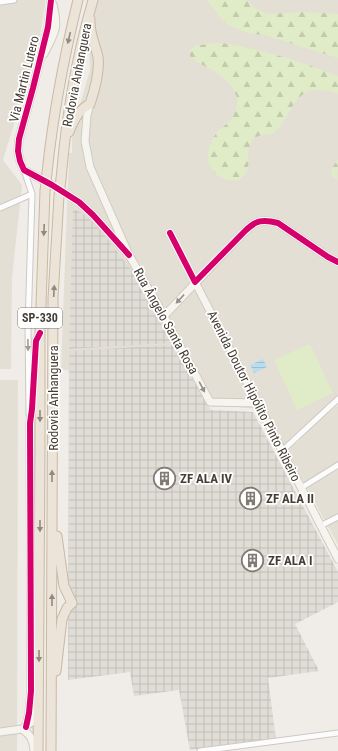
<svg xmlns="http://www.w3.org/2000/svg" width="338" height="751" viewBox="0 0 338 751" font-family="'Roboto Condensed',sans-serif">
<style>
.residential{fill:#e4dfd5}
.industrial{fill:url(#industrial-grid)}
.green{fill:#e0ebc7}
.forest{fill:url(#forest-firs)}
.water{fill:url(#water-rules)}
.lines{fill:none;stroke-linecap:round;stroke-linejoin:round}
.street-casing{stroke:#cdc9c4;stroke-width:7}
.secondary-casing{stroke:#d0cabf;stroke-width:9}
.highway-casing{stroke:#c9b9a3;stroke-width:11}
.street{stroke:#fdfcfc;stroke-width:5}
.secondary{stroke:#f6f4ee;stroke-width:7}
.highway{stroke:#ece4d8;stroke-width:9}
.highway-bridge-casing{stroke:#c9b9a3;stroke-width:11;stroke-linecap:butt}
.highway-bridge{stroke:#ece4d8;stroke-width:9}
.cycleway-casing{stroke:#fff;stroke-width:8}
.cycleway{stroke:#d6006c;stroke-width:6}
.oneway{fill:#91897e}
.oneway2{fill:#959088}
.oneway3{fill:#a29d98}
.labels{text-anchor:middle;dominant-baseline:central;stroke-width:3.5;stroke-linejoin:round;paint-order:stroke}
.shield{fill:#fff;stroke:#7e7872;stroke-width:1}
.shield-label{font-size:12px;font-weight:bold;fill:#463e35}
.street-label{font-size:13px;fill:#463e35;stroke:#fff}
.poi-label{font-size:13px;font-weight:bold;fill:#463e35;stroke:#fff;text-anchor:start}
</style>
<defs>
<pattern id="industrial-grid" width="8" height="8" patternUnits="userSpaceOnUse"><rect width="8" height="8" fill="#e0dcd6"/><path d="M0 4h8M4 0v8" fill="none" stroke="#c2beb8"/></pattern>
<pattern id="forest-firs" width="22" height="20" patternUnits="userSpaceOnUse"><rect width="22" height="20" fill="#e0ebc7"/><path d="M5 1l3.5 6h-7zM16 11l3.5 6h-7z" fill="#c2cbac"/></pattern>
<pattern id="water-rules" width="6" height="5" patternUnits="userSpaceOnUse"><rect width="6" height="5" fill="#b7ddf0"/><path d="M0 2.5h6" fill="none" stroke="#9fbfce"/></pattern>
</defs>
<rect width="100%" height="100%" fill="#f0ede8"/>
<!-- residential -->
<path class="residential" d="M0 0H45V5L39 42 3 160 22 185 12 278 11 369H0Z
M98 0H338V404L330 412 338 405V545L287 451 303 437 279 453 256 409 209 404 206 399 61 369 69 153H72V132L90 70 88 25Z
M0 380H18L17 751H0Z"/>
<!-- industrial -->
<path class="industrial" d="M73 209 84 214 97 226 133 272 170 340V343L69 349Z
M172 345 211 410 253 412 338 572V602L295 624 319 671 268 678 276 739 190 750 179 690 134 696 130 672 68 680 69 351Z"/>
<!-- green -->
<path class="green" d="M310 344 333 393 297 410 274 360Z"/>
<!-- forest -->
<path class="forest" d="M207 0H247L256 9 268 14 304 12 338 14V58L268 36 249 33 230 26 221 18Z
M215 43C228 43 239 46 251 49 281 55 309 65 338 76V94C333 91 326 90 320 90 293 89 292 115 277 130 270 138 258 130 251 143 243 157 256 164 240 180 231 181 222 180 215 173 202 161 209 143 218 131 222 127 226 125 230 121 235 115 239 103 236 95 229 74 204 69 190 56V50L195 46Z
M338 159 337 180 332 176 331 170Z"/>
<!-- water -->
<path class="water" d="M263 359 267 367 254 373 250 365Z"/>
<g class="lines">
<defs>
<path id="street" d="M0 2 14 0
M24 170 32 194 28 327 29 414
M0 208 32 194
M170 233 195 282
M282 451 338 399
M301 488 338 465
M320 526 338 517
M200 751 338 733"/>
<path id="secondary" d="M51 0 48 27 33 88 19 139 18 151 20 161 24 170 52 185 79 202 93 215 126 252
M44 54C55 32 59 29 53 4
M90 104 87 115 85 141 90 167 129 255 164 316 210 402 258 403
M195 282 338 559
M164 316 245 231C256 220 263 219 278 223L328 257 338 262
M26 727 29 713 31 691 30 423 32 409 36 341 39 335
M22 729C31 735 33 740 34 751
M0 732 22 729 32 722 33 710"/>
<path id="highway" d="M69 132C73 121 79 109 90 104 95 89 100 72 98 57 95 44 89 33 90 19
M47 173C53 115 64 57 78 0
M61 179C66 119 76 58 93 0
M56 671 62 619 67 608 72 603 64 586 57 536
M38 751 40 445V333L45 191
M51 751 53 298 59 196"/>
</defs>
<!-- street casing -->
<use href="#street" class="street-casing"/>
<!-- secondary casing -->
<use href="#secondary" class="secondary-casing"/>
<!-- highway casing -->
<use href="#highway" class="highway-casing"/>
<!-- street -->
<use href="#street" class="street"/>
<!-- secondary -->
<use href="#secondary" class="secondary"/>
<!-- highway -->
<use href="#highway" class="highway"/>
<defs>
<path id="highway-bridge" d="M45 191 47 173
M59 196 61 179"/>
</defs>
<!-- highway-bridge casing -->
<use href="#highway-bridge" class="highway-bridge-casing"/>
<!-- highway-bridge -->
<use href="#highway-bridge" class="highway-bridge"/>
<defs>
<path id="cycleway" d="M51 0 48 27 33 88 19 139 18 151 20 161 24 170 52 185 79 202 93 215 129 255
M170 233 195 282 245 231C256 220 263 219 278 223L328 257 338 262
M26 727 29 713 31 691 30 423 32 409 36 341 40 333"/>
</defs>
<!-- cycleway casing -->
<use href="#cycleway" class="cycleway-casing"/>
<!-- cycleway -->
<use href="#cycleway" class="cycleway"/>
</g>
<!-- one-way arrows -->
<defs><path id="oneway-solid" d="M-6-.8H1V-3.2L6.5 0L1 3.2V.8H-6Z"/></defs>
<g class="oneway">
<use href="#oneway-solid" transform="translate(69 38) rotate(103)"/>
<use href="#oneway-solid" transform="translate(44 230) rotate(92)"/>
<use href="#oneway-solid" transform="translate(54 291) rotate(-87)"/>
<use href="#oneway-solid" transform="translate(40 416) rotate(90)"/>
<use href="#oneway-solid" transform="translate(52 476) rotate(-90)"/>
<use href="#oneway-solid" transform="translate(40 526) rotate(90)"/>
<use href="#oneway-solid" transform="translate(52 600) rotate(-90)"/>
<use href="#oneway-solid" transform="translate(39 656) rotate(90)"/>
</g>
<g class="oneway2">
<use href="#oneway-solid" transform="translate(180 299) rotate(133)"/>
<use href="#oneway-solid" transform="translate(202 387) rotate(62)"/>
</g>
<use class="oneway3" href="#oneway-solid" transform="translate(28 345) rotate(89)"/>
<!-- icons -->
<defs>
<symbol id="building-ring" viewBox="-11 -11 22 22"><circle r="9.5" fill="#fff" stroke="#827b74" stroke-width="1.5"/><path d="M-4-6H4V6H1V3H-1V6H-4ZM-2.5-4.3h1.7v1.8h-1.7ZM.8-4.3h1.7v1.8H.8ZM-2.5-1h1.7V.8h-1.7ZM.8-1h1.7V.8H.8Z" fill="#827b74"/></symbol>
</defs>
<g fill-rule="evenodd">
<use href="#building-ring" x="152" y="466" width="25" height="25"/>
<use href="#building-ring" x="238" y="486" width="25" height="25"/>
<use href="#building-ring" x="240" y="548" width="25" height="25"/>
</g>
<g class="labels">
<!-- shield labels -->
<rect class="shield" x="18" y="308" width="44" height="20" rx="3"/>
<g class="shield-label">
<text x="40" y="318">SP-330</text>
</g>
<!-- street labels -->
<g class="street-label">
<text transform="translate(77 75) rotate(-79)">Rodovia Anhanguera</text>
<text transform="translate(24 79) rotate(-76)">Via Martin Lutero</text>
<text transform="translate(166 321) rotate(61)">Rua Ângelo Santa Rosa</text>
<text transform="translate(254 396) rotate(63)">Avenida Doutor Hipólito Pinto Ribeiro</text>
<text transform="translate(53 398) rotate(-90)">Rodovia Anhanguera</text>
</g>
<!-- poi labels -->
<g class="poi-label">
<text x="180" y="478">ZF ALA IV</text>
<text x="266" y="498">ZF ALA II</text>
<text x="268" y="560">ZF ALA I</text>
</g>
</g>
</svg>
